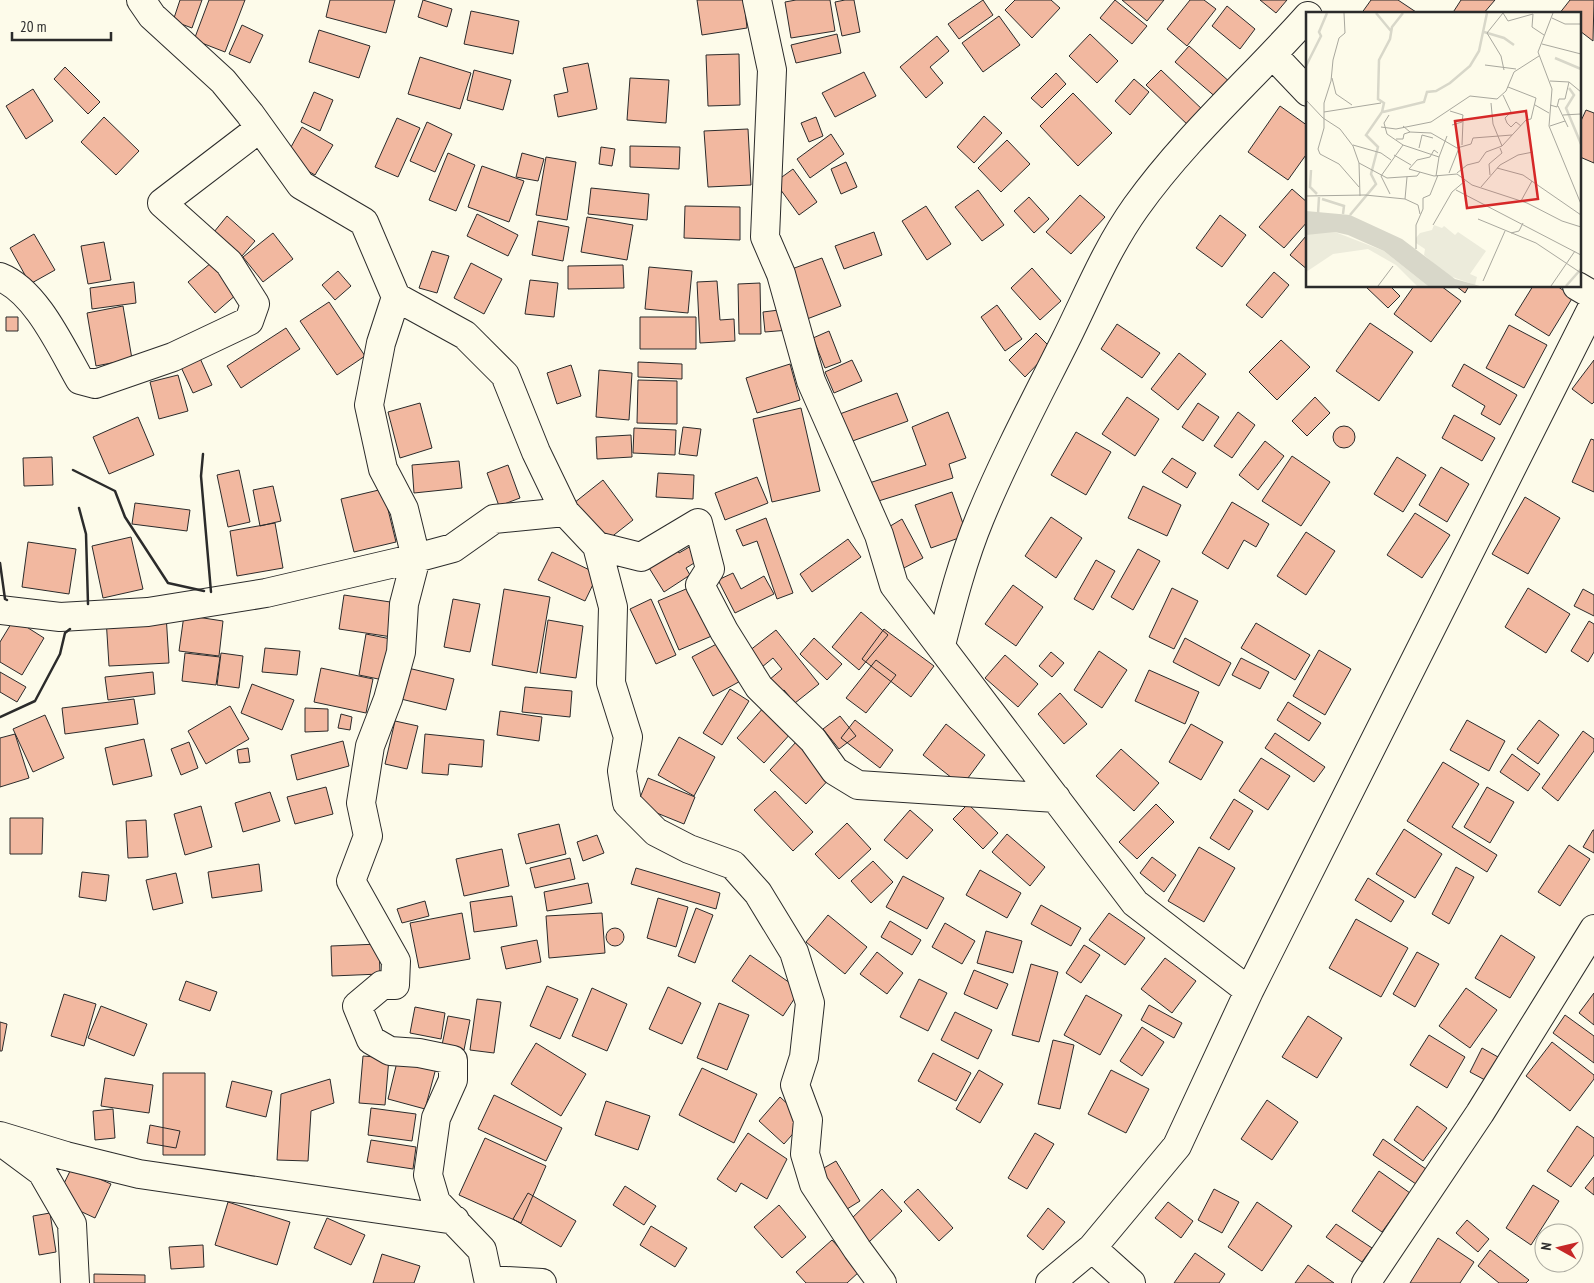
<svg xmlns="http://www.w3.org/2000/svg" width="1594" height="1283" viewBox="0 0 1594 1283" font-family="'PT Sans Narrow',sans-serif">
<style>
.building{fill:#f2b8a0;stroke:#2b2b2b}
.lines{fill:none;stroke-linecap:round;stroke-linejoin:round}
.minor-casing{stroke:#2b2b2b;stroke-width:30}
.minor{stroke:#fdfbea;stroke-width:28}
.wall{stroke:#2b2b2b;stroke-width:2.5}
.inset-river{fill:none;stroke:#d8d7c9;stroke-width:2.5}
.inset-road{fill:none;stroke:#a9a89e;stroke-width:1}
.view{fill:#d62828;fill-opacity:0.15;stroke:#d62828;stroke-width:2.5}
.inset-edge{fill:none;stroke:#2b2b2b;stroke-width:2.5}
</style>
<rect width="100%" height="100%" fill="#fdfbea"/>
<!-- building -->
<path class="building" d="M180 0H202L192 28 173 21Z
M209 0H245L225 52 194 40Z
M330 0H395L386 33 326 17Z
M423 0 452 9 447 27 418 17Z
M697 0H744L747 28 702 35Z
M796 0H830L835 31 791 38 785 2Z
M845 0H854L860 32 842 36 835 2Z
M983 0 993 15 959 39 948 24Z
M1015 0H1051L1060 8 1032 38 1005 10Z
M1115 0 1147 26 1132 44 1100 18Z
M1122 0H1164L1147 21Z
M1190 0H1204L1216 9 1187 46 1167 29Z
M1260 0H1287L1276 13Z
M1371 0H1398L1416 12 1415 14H1361Z
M1461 0H1495L1483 14H1452Z
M1570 0H1594L1593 41 1580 31V14H1559Z
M1227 6 1255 29 1240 49 1212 26Z
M471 11 519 21 513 54 464 44Z
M999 16 1020 45 983 72 962 43Z
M242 25 263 35 250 63 229 54Z
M319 30 370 46 359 78 309 62Z
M837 34 841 53 796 63 791 45Z
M1090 34 1118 61 1097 83 1069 56Z
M937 36 949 51 930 67 943 83 926 98 900 67Z
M1189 46 1231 83 1218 99 1175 62Z
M739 54 740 105 708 106 706 55Z
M420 57 471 73 460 109 408 94Z
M588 63 597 109 558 117 554 95 568 92 563 68Z
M65 67 100 102 88 114 54 79Z
M474 70 511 80 503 110 467 100Z
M1161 70 1205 112 1190 127 1146 85Z
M864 72 876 96 835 117 822 93Z
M1056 73 1066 84 1042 108 1031 98Z
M630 78 669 80 666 123 627 120Z
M1134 79 1149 92 1130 115 1115 101Z
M33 89 53 121 26 139 6 106Z
M314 92 333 100 320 131 301 122Z
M1073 93 1112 133 1078 166 1040 126Z
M1280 106 1308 126V152L1288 180 1248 152Z
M1586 110 1594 113V163L1580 157V123Z
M984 116 1002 133 974 163 957 147Z
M104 117 139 151 116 175 81 142Z
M816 117 823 136 809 142 801 123Z
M397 118 420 128 398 177 375 167Z
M427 122 452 134 435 172 410 161Z
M302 127 333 145 315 175 285 158Z
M748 129 751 185 708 187 704 131Z
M831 134 844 154 810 178 797 159Z
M1007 140 1030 164 1001 192 978 168Z
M630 146 680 147 679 169 630 167Z
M601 147 615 149 612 166 599 164Z
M448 153 475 165 456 211 429 200Z
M522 153 544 159 538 181 516 177Z
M546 157 576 162 567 220 536 215Z
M846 162 857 187 841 194 831 169Z
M482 166 524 181 509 222 468 207Z
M793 169 817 202 799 215 775 182Z
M591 188 649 194 647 220 588 214Z
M1292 189 1308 203V221L1284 248 1259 227Z
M978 190 1004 225 982 241 955 207Z
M1080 195 1105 217 1071 254 1046 232Z
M1029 197 1049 219 1034 233 1014 211Z
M685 206 740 207V240L684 238Z
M926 206 951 244 927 260 902 221Z
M477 214 518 235 508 256 467 236Z
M1220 215 1246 235 1222 267 1196 248Z
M227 216 255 241 242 256 214 232Z
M587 217 633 225 627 260 581 252Z
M538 221 569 227 563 261 532 255Z
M874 232 882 255 844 269 835 246Z
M273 233 293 259 263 282 243 257Z
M34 234 55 270 30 284 10 248Z
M1306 236 1308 237V270L1290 255Z
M104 242 111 280 88 284 81 246Z
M432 251 449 256 437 293 419 288Z
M822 258 841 306 807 319 789 270Z
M211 263 237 294 215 313 188 282Z
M471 263 502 279 484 314 454 298Z
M623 265 624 288 568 289V266Z
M649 267 692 271 688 313 645 309Z
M1032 268 1061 301 1040 320 1011 288Z
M338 271 351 286 335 300 322 285Z
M1274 272 1289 285 1262 318 1246 305Z
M530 280 558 283 554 317 525 314Z
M717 281 720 320 734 319 735 341 700 343 697 282Z
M134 282 136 303 92 309 90 288Z
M760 283 761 334H739L738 284Z
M1365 286H1390L1400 296 1388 308Z
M1414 286H1441L1461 301 1431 342 1394 314Z
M1456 286H1469L1465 293Z
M1533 286H1557L1573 297 1549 336 1515 315Z
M329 302 365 356 337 375 300 321Z
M997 305 1022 339 1005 351 981 317Z
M123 306 132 359 96 366 87 313Z
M787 309 789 330 765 332 763 312Z
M6 317H18V331H6Z
M640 317H696V349H640Z
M1370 323 1413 352 1379 401 1336 371Z
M1117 324 1160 353 1142 378 1101 349Z
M1509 325 1547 345 1524 388 1486 368Z
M286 328 300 349 241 388 227 366Z
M829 331 841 362 825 368 813 338Z
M1036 333 1052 349 1025 377 1009 360Z
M1281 340 1310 367 1277 400 1249 372Z
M1179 353 1206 374 1178 410 1151 389Z
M199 356 212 385 193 393 180 365Z
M852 360 862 381 834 393 825 372Z
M1594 360V402L1592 404 1572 389Z
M638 362 682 364V379L638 377Z
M790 364 800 400 757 413 746 378Z
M1464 364 1517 395 1500 425 1481 414 1485 406 1452 386Z
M571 365 581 396 557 404 547 373Z
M599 370 632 373 629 420 596 417Z
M178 375 188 411 159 419 150 382Z
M638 380 677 381V424L637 423Z
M897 393 908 421 847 443 837 415Z
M1127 397 1159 419 1135 456 1102 434Z
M1315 397 1330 413 1307 436 1292 421Z
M420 403 432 448 400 458 388 412Z
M1198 403 1219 417 1203 441 1182 427Z
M801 408 820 491 772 502 753 419Z
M948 412 966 458 949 464 953 478 872 503 866 484 926 465 912 427Z
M1238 412 1255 425 1232 458 1214 446Z
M1454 415 1495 438 1482 461 1442 438Z
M138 417 154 455 109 474 93 437Z
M1333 437a11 11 0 1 1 22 0a11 11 0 1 1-22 0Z
M683 427 701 429 697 456 679 454Z
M634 428 676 430 675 455 633 453Z
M1076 432 1111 452 1086 495 1051 475Z
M631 435 632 457 597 459 596 437Z
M1591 439 1594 440V492L1572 482Z
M1265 441 1284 456 1258 490 1239 475Z
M1292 456 1330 482 1301 526 1262 501Z
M52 457 53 485 24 486 23 458Z
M1397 457 1426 475 1403 512 1374 494Z
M1172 458 1196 473 1187 488 1162 472Z
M459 461 462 488 414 493 412 465Z
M508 465 520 498 499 506 487 473Z
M1441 467 1469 484 1447 522 1419 505Z
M239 470 250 522 228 527 217 475Z
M658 473 694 475 693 499 656 497Z
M757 477 768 503 725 520 715 493Z
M603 480 633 520 605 542 574 503Z
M273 486 281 521 260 526 253 490Z
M1143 486 1181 505 1167 536 1128 518Z
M383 489 396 542 354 552 341 499Z
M952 492 967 535 931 548 915 505Z
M1525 497 1560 518 1528 574 1492 554Z
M1232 502 1269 524 1256 547 1244 540 1228 569 1202 553Z
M135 503 190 510 187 531 132 524Z
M1415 513 1450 535 1422 578 1387 555Z
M1051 517 1082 538 1056 578 1025 556Z
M766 518 793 593 777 599 757 541 743 546 736 530Z
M902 519 923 558 902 569 882 531Z
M275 523 283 568 237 576 230 531Z
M1306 532 1335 551 1306 595 1277 576Z
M131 537 143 589 103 598 92 546Z
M848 539 861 557 812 592 800 574Z
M28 542 76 549 69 594 22 587Z
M674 545 679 553 691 546 699 560 686 568 690 575 664 592 646 563Z
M1138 549 1160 561 1133 610 1111 597Z
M552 552 598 574 585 601 538 580Z
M1096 560 1115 571 1093 610 1074 599Z
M733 573 741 589 764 576 774 594 735 613 718 580Z
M1013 585 1043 607 1016 646 985 624Z
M693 586 714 635 679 650 658 601Z
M1172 588 1198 601 1174 649 1149 637Z
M1528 588 1570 614 1546 653 1505 627Z
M504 589 550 597 537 673 492 665Z
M1583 589 1594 595V616L1574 606Z
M344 595 397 603 392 637 339 629Z
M453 599 480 604 470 652 444 647Z
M651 599 676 655 656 664 630 609Z
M861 612 888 635 859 670 832 647Z
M166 614 169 663 109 666 106 618Z
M184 615 223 621 219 656 179 651Z
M14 619 44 638 22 675 0 662V642Z
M548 620 583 626 576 678 540 673Z
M1589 621 1594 624V652L1588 662 1571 651Z
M1256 623 1310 655 1295 680 1241 648Z
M884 629 934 666 911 697 862 659Z
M776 630 819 684 795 703 784 690 780 693 769 680 782 669 773 658 762 667 749 651Z
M366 634 396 640 388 681 359 675Z
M814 638 842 664 827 680 800 654Z
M1185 638 1231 663 1219 686 1173 662Z
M726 639 746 678 713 696 692 657Z
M265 648 300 651 297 675 262 672Z
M1319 650 1351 669 1325 715 1293 696Z
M1099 651 1127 670 1102 708 1074 690Z
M1051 652 1064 663 1052 677 1039 666Z
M185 653 220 657 216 685 182 681Z
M221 653 243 656 239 688 217 685Z
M1005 655 1038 684 1018 707 985 678Z
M1241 658 1269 672 1260 689 1232 675Z
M876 660 896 675 866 713 846 698Z
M321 668 373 679 366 713 314 702Z
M408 668 454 679 446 710 401 699Z
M1149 670 1199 692 1185 724 1135 701Z
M0 672 26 687 17 702 0 692Z
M153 672 155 694 108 700 105 677Z
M252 684 294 700 282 730 241 713Z
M525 687 572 691 570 717 522 712Z
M730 689 749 701 722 745 703 733Z
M1060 693 1087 724 1064 744 1038 714Z
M134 699 138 724 65 734 62 708Z
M1288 702 1321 723 1309 741 1277 720Z
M230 706 249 739 206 764 188 731Z
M764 707 792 732 764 763 737 738Z
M305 708 328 709V731L305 732Z
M500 711 542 717 539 741 497 735Z
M341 714 352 717 350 730 338 728Z
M45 715 64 758 33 772 13 729Z
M840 716 856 736 839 749 823 729Z
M855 720 893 750 880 768 841 738Z
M1467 720 1505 741 1489 771 1450 750Z
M1539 720 1559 735 1538 764 1517 749Z
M395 721 418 726 407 769 385 764Z
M946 724 985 755 962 786 923 755Z
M1191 724 1223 742 1201 780 1169 762Z
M1583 731 1594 739V751L1558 801 1542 788Z
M1275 733 1325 767 1314 782 1265 748Z
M15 734 29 778 0 787V738Z
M425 734 484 740 482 767 449 764 448 775 422 773Z
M679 737 715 757 694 796 658 775Z
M144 739 152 776 113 785 105 748Z
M343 741 349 766 297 780 291 755Z
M797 741 833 775 806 804 770 770Z
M189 742 198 768 181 775 171 749Z
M248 748 250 762 239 763 237 750Z
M1121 749 1159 783 1134 811 1096 776Z
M1512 754 1540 774 1528 791 1500 772Z
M1261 758 1290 776 1268 810 1239 791Z
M1443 762 1479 784 1452 827 1497 855 1487 872 1407 821Z
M648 778 695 797 684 824 637 805Z
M326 787 333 814 295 824 287 797Z
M1487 787 1514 802 1490 843 1464 827Z
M775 791 813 832 793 851 754 810Z
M270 792 280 821 243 832 235 803Z
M1234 799 1253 811 1229 850 1210 838Z
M968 804 998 833 983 849 953 819Z
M1156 804 1174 822 1137 859 1119 842Z
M201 806 212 847 185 855 174 814Z
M910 810 933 830 907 859 884 840Z
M10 818H43L42 854H10Z
M146 820 148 857 128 858 126 821Z
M847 823 871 849 839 879 815 854Z
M559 824 566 854 526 864 518 834Z
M1404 829 1442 854 1415 898 1376 874Z
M1593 830H1594V853L1583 847Z
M1007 834 1045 867 1030 886 992 852Z
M597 835 604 853 583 861 577 842Z
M1569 845 1590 859 1560 906 1538 892Z
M1199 847 1235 868 1204 922 1168 901Z
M502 849 509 886 464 896 456 859Z
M1152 857 1176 875 1164 892 1140 873Z
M570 858 575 879 535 888 530 868Z
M873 861 893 882 871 903 851 881Z
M259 864 262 891 212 898 208 872Z
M1456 867 1474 877 1449 924 1432 914Z
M636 868 720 893 716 909 631 884Z
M980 870 1021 893 1007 918 966 895Z
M82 872 109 875 106 901 79 897Z
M176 873 183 903 153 910 146 880Z
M903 876 944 898 927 929 886 907Z
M1368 878 1404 901 1391 922 1355 900Z
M588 883 592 903 547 911 544 892Z
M512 896 517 926 474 932 470 902Z
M658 898 688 907 676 947 647 938Z
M425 901 429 916 402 923 397 909Z
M1041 905 1081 928 1071 946 1031 924Z
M696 908 713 915 695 963 678 956Z
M462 913 470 959 419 968 410 923Z
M602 913 605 953 549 958 546 916Z
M1109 913 1145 938 1125 965 1089 940Z
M828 915 867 947 845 974 806 942Z
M1356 919 1408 948 1381 997 1329 968Z
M890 921 921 940 912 955 881 937Z
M945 923 975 941 962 964 932 947Z
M606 937a9 9 0 1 1 18 0a9 9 0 1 1-18 0Z
M986 931 1022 941 1013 973 977 963Z
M1501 935 1535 957 1510 998 1475 978Z
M537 940 541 962 506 969 501 947Z
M379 944 380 974 332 976 331 946Z
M1084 945 1100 955 1081 983 1066 973Z
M877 952 903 973 887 994 860 974Z
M1417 952 1439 964 1415 1007 1393 994Z
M750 955 800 990 783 1016 732 981Z
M1165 958 1196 981 1172 1013 1141 989Z
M1031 964 1058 972 1039 1042 1012 1035Z
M974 970 1008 984 997 1009 964 994Z
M919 979 947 993 928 1031 900 1017Z
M186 981 217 992 210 1011 179 1000Z
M547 986 578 999 560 1039 530 1026Z
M668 987 701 1003 682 1044 649 1029Z
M592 988 627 1004 607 1051 572 1036Z
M1466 988 1497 1010 1470 1048 1439 1026Z
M1594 993V1025L1579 1013Z
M64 994 96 1004 84 1046 51 1036Z
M1086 995 1122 1015 1100 1055 1064 1035Z
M477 999 501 1002 494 1053 470 1050Z
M719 1003 749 1015 727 1070 697 1058Z
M1149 1005 1182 1023 1174 1038 1141 1020Z
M101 1006 147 1024 134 1056 88 1038Z
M415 1007 445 1013 441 1039 410 1033Z
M955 1012 992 1030 978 1059 941 1040Z
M1565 1015 1594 1036V1063L1553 1033Z
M448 1016 470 1020 464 1050 442 1045Z
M1308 1016 1342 1038 1317 1078 1282 1057Z
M0 1022 7 1024 2 1051H0Z
M1142 1027 1164 1042 1142 1076 1120 1061Z
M1429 1035 1465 1057 1447 1088 1410 1065Z
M1053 1040 1074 1045 1060 1109 1038 1104Z
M1552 1042 1594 1075V1079L1570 1111 1526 1076Z
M536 1043 586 1074 561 1116 511 1084Z
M1482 1048 1498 1057 1485 1080 1470 1072Z
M933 1053 971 1073 956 1101 918 1081Z
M363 1056 389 1058 385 1105 359 1103Z
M398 1058 436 1068 425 1109 388 1099Z
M702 1068 757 1094 734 1143 679 1115Z
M979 1070 1003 1084 980 1123 956 1109Z
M1111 1070 1149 1089 1126 1133 1088 1114Z
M163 1073H205V1155H163Z
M105 1078 153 1085 149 1113 101 1106Z
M330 1079 334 1103 311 1111 308 1161 277 1160 281 1094Z
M232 1081 272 1091 266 1117 226 1107Z
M494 1095 562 1128 546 1161 478 1129Z
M780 1097 805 1120 784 1144 759 1121Z
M1267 1100 1298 1122 1272 1160 1241 1139Z
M606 1101 650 1116 638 1150 595 1135Z
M1417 1106 1447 1128 1423 1161 1394 1140Z
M371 1108 416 1114 412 1141 368 1135Z
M113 1109 115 1138 95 1140 93 1111Z
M150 1125 180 1131 176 1148 147 1143Z
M1577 1126 1594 1138V1155L1571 1187 1547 1171Z
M748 1133 787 1159 767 1199 741 1183 736 1192 717 1179Z
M1035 1133 1054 1144 1027 1189 1008 1178Z
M485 1138 546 1166 521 1223 459 1195Z
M1383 1139 1426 1169 1416 1184 1373 1155Z
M371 1140 416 1147 413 1169 367 1162Z
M836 1161 860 1201 839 1214 815 1173Z
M72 1167 111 1184 95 1218 56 1200Z
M1379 1171 1410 1193 1382 1232 1352 1211Z
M1594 1177V1195L1585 1188Z
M1533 1185 1559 1201 1531 1245 1506 1228Z
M625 1186 656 1206 644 1225 613 1205Z
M882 1189 902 1211 869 1242 849 1221Z
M918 1189 953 1228 939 1241 904 1202Z
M1214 1189 1239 1202 1222 1233 1198 1220Z
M528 1193 576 1221 561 1247 513 1219Z
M228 1202 290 1222 277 1265 215 1245Z
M1168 1202 1193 1221 1181 1238 1155 1218Z
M1257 1202 1292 1226 1262 1271 1228 1247Z
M779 1205 806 1237 782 1258 754 1227Z
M1048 1208 1065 1222 1043 1250 1027 1236Z
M50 1213 56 1252 39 1255 33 1216Z
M327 1218 365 1235 351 1265 314 1248Z
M1467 1220 1489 1239 1478 1252 1456 1233Z
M1336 1224 1372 1248 1362 1262 1326 1237Z
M651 1226 687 1248 675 1267 640 1245Z
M1438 1238 1474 1262 1460 1283H1410Z
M832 1240 860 1271 847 1283H806L796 1272Z
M203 1245 204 1267 171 1269 169 1247Z
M1490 1250 1529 1280 1526 1283H1499L1478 1266Z
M1195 1253 1225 1274 1219 1283H1174Z
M382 1254 420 1266 414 1283H373Z
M1308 1265 1334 1283H1295Z
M94 1274 145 1275V1283H94Z"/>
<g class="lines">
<defs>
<path id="minor" d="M141 0 152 16 223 81 250 114 301 185 364 222 396 297 465 335 505 375 536 452 565 512
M757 0 772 70 765 237 781 274 811 381 879 535 894 585 1135 903 1249 991
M1273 55 1308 92
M0 277C36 291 61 347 80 380L95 384 173 357 249 321 255 304 229 263 162 203 260 128
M1577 286 1594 296
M396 297 381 343 369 405 383 469 404 509 416 558 404 604 401 652 388 699 370 746 361 803 368 836 351 881 396 961 395 985H382L357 1006 371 1040 390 1051 419 1053 453 1060V1080L436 1118 428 1175 436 1202 482 1250 489 1283
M597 546 641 557 698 523 710 569 700 585 724 631 759 687 813 740 835 771 858 785 1056 798
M0 610 60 617 148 612 266 593 416 558 453 548 494 519 565 512 597 546 613 607 611 683 628 737 622 771 627 803 656 832 689 849 733 865 758 893 794 952 810 1003 804 1057 795 1085 808 1120 805 1154 814 1184 857 1249 882 1283
M941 645C952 602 963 559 980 518 1005 457 1036 399 1065 341 1088 295 1106 249 1136 207 1186 137 1251 80 1308 16
M0 1136 66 1156 139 1174 455 1220
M7 1146 42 1172 72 1224 75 1283
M1092 1248 1131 1283
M490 1280 542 1283
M1050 1283 1092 1248 1177 1146 1249 991 1594 304
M1366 1283 1480 1113 1594 929"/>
</defs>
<!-- minor casing -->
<use href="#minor" class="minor-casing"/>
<!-- minor -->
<use href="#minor" class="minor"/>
<!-- wall -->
<path class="wall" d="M203 454 201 476 211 592
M73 470 115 491 125 517 168 583 204 591
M79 508 86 534 88 604
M0 563 5 599 7 600
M0 717 35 701 60 654 65 633 70 629"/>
</g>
<!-- overview -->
<g transform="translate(1306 12)">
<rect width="275" height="275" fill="#fdfbea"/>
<path d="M128 213 136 216 138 214 149 223 152 220 180 239 164 262 171 265 169 273 141 263 118 243 119 237 110 231V226L114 221 126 218ZM5 220H29L78 239 122 274H111L90 253 62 237 27 242 0 260V223Z" fill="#ecebdb"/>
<path d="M0 199 44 203 96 227 149 267 174 274H122L78 239 42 223 29 220 0 223Z" fill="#d8d7c9"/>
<path class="inset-river" d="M70 1 85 19M178 20 198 26 208 33M249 46 275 57M0 54 15 24 13 20 21 1M263 76 268 83 260 96 275 132M77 100 118 90 121 80 130 79 144 71 164 54 173 39 181 1M5 158 4 175 11 182M16 187 38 194 37 202M12 202 13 185M44 203 70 172 65 162 72 135 60 123 76 100 78 91 72 87 73 48 84 27 86 15 97 1M260 274 275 257"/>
<path class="inset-road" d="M38 1 39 21 33 26 27 48 25 69 18 91V116L12 137 14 142 33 152 53 175M197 1 181 21 195 44 198 58M197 1 202 9 227 2M247 1 232 40 246 77 243 114 275 192M227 2 226 15 238 23M246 6 259 12H275M236 32 275 42M179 53 210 57M26 66 30 82 46 93M244 69 263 70 275 80M197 83 205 100 199 106 201 111 205 115 210 110 215 114M0 88 17 106 34 117 47 134 53 151 54 184M229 93 243 101M244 93 251 95 253 87H259L263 70M252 94 262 115M144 99 157 103 156 110 146 113M18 100 75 91M83 103 78 111 81 122 97 133 133 145 130 164M257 103 275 102M97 114 104 120 125 121 151 136 165 132 167 126 206 123M244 114 259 109M75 115 90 117 125 110 164 84 191 87 200 79 208 60 233 44M90 127H97L98 122 104 120M47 133 75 141 85 148M156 133 157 109M196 134 220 108 225 107 230 86 202 75M113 136 116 123 127 126M132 141 128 138 124 145 111 148 103 157 128 164 151 162 166 173 221 191 256 209 275 215M88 143 105 153M133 145 141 124M53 151 81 166 111 164 114 160M191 156 217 163 275 203M143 161 153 136M151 161 161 153 173 150 180 140 196 134 187 112 185 91M184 163 183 152 196 141 194 136M175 175 194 153 212 143 227 140M150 178 275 243M84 182 75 164 97 133M0 184 59 183 99 187 112 193 114 202M99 187 101 165M215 189 226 169M172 207 230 231 275 261M127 213 146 180 159 169M205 221 213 219 217 211M110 237V213L117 197V186L124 183 132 163M177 269 199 219M72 274 87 254M245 274 269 239"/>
<path class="view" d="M220 99 232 187 161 196 149 109Z"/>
<rect width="275" height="275" class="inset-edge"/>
</g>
<!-- north arrow -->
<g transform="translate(1559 1248) rotate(278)"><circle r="24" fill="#fdfbea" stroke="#a9a89e"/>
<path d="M0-4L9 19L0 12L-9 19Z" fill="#c62828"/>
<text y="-8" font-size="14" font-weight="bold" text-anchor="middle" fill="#2b2b2b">N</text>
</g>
<!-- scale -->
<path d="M12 32v8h99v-8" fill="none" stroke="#2b2b2b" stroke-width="2.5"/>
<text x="20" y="32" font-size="15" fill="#2b2b2b" stroke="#fdfbea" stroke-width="4" paint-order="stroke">20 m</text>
</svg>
